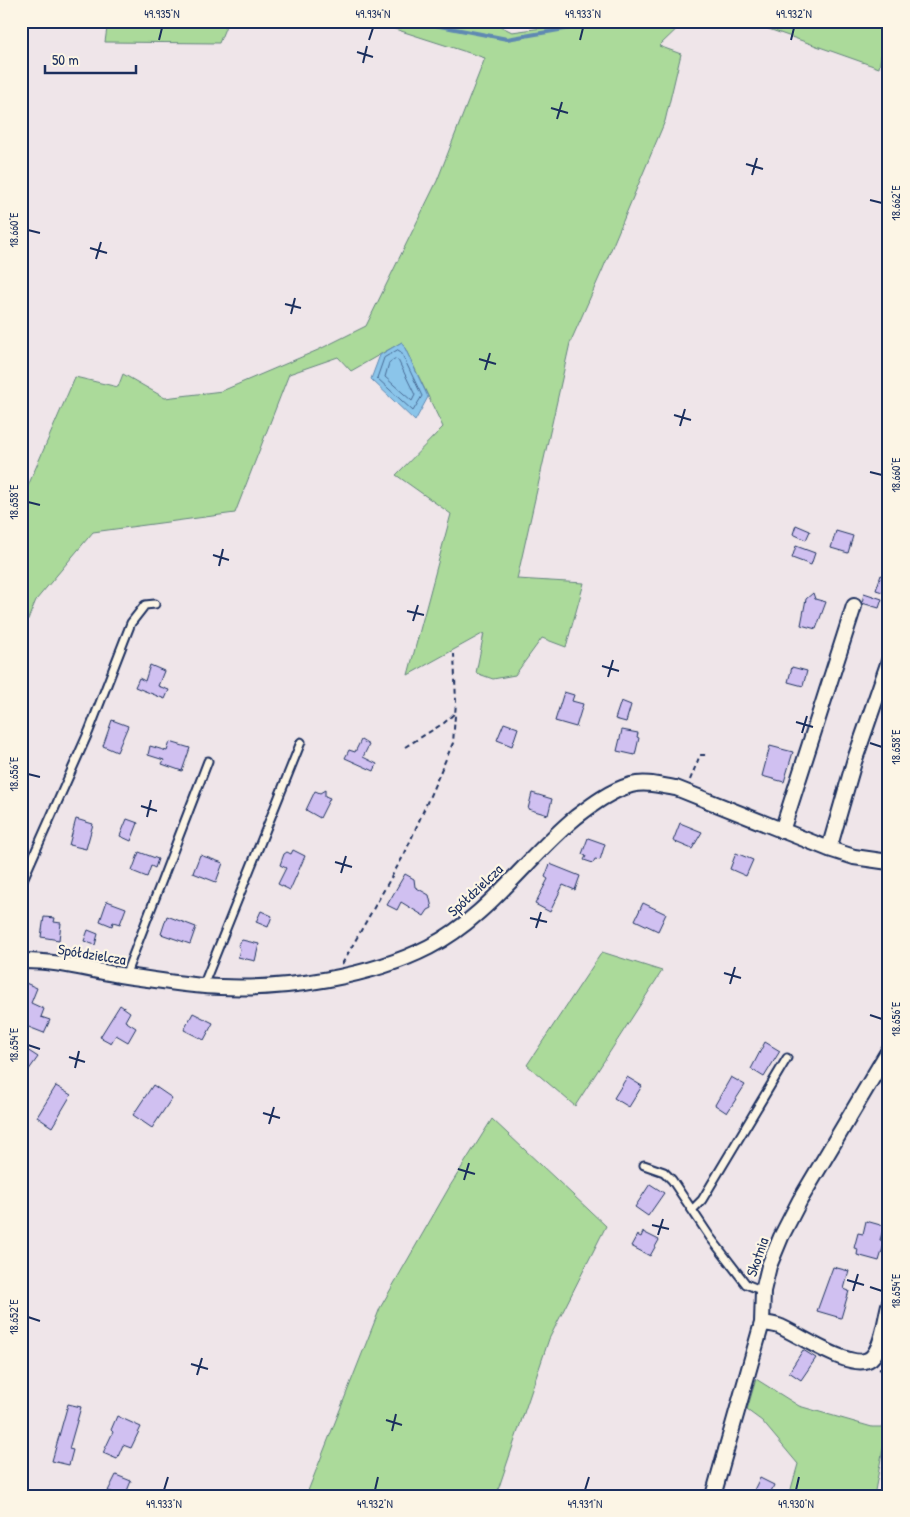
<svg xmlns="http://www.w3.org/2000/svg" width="910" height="1517" viewBox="0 0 910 1517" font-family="'Patrick Hand',sans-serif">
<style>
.green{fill:#abda9a;stroke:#63847c}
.water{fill:#8bc5ea;stroke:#5e89b2}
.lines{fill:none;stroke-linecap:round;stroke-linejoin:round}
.shore{stroke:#486b96;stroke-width:1}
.stream{stroke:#5e89b2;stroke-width:4}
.building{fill:#d0c0f1;stroke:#1b2f5e}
.service-casing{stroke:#1b2f5e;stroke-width:11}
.minor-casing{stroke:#1b2f5e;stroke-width:18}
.path{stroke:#1b2f5e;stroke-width:2;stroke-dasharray:5 4;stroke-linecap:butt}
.service{stroke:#fcf5e5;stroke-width:7}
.minor{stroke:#fcf5e5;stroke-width:14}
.ticks{fill:none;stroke:#1b2f5e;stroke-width:2}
.labels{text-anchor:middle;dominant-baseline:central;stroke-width:4.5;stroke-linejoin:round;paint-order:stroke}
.street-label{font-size:15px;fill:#1b2f5e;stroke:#fcf5e5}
.neatline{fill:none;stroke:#1b2f5e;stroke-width:2}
.ticks-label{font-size:12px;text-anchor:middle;fill:#1b2f5e}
</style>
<rect width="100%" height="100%" fill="#efe5e9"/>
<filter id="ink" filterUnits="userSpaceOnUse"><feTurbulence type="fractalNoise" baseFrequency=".02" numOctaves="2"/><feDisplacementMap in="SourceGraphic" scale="10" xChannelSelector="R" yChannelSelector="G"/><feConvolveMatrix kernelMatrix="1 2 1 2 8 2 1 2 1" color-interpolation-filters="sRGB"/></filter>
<g filter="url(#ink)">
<!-- green -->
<path class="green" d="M108 21H228L219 43 105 42Z
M370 21H490L512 32 594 21H685L659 46 681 54 665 121 602 271 570 343 517 579 584 583 566 647 542 638 515 675 493 679 476 673 484 633 408 675 451 514 396 475 443 427 402 342 351 371 338 357 289 374 235 513 93 532 36 600 21 636V502L75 377 118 387 123 374 165 398 222 391 318 350 366 326 437 181 485 58Z
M746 21H887L879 68Z
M602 952 662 971 575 1106 527 1065Z
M492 1119 606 1226 549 1339 496 1496H306L380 1308 450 1186Z
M756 1379 799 1406 872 1427H887L874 1496H789L798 1464 762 1421 747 1410Z"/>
<!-- water -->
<path class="water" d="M402 342 428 397 415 421 371 379 380 355Z"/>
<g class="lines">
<!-- shore -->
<path class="shore" d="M398 350 401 352 422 396 413 411 377 378 384 358Z
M395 359 398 360 415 395 412 401 385 377 389 363Z"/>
<!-- stream -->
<path class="stream" d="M414 21 507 39 611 21"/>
</g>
<!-- building -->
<path class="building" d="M796 525 810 531 806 540 793 534Z
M836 531 853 536 848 553 831 548Z
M796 546 815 553 811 565 792 558Z
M881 575 889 578V594L876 590Z
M813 593 815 599 826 602 816 629 801 625 806 599Z
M864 593 882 599 879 608 862 603Z
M150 665 164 671 158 686 169 690 165 699 135 687 139 678 145 681Z
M792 667 807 671 803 686 788 682Z
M564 692 574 695 572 701 583 704 576 727 555 721Z
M621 701 631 705 626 722 615 719Z
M112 720 128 726 117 752 103 746Z
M504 723 518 728 512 746 497 740Z
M622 730 638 733 637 737 639 738 635 755 617 751Z
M361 740 369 745 363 757 377 764 374 771 345 758 349 750 355 752Z
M170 742 190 748 182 771 162 764 164 760 148 755 150 746 167 751Z
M770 746 793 752 784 782 762 776Z
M325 790V796L330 798 320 818 306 810 315 791 320 793Z
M532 793 552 799 548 815 528 809Z
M76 819 93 824 86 849 69 845Z
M127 819 138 823 131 841 120 836Z
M680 823 702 832 692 849 673 841Z
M588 838 605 844 600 860 595 859 593 863 584 860 586 856 582 854Z
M293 850 305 856 290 890 278 884 286 868 280 865 284 854 287 852 291 854Z
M139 852 158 859 155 868 151 866 147 877 132 871Z
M736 853 753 860 746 876 730 869Z
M200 855 223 863 216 882 193 873Z
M550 864 580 876 575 890 563 885 550 912 535 904 548 879 545 877Z
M405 874 414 879 415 887 429 895 432 908 428 910 424 916 401 902 397 910 387 905Z
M107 901 126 908 120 924 113 922 112 926 100 921Z
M643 903 666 914 658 931 635 920Z
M261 911 272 916 268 927 256 922Z
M167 916 196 927 190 944 161 934Z
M44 917 55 918 54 922 61 923 59 940 41 937Z
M88 930 98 934 95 945 84 941Z
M242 940 259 944 255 961 238 957 240 949 238 945Z
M21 981 37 988 31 1003 44 1009 41 1017 50 1020 44 1033 21 1024Z
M120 1005 130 1012 125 1021 136 1028 128 1042 116 1035 111 1043 100 1037Z
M193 1013 213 1023 204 1040 184 1030Z
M765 1042 780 1051 764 1077 751 1069Z
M21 1046 38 1057 28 1071 21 1066Z
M627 1077 642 1086 629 1107 614 1098Z
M731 1077 745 1085 727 1113 715 1105Z
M153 1085 172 1098 152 1128 133 1115Z
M56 1086 71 1095 52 1127 37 1117Z
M650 1184 664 1193 648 1216 635 1207Z
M866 1221 884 1226 880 1240 885 1241 879 1261 857 1255 858 1249 854 1248 858 1233 863 1234Z
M643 1232 659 1240 650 1256 631 1246 637 1235 641 1237Z
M833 1267 849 1271 844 1289 849 1291 841 1318 817 1311Z
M803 1350 816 1358 801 1380 789 1372Z
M68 1404 81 1407 69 1449 73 1450 69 1465 52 1461Z
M117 1416 141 1427 131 1448 123 1445 117 1459 103 1453 113 1432 111 1430Z
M116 1475 131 1481 125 1496 108 1491Z
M760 1478 774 1485 769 1496H760L753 1492Z"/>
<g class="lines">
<defs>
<path id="service" d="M21 884 89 731 131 623 145 605 155 604
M125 976 208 761
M203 986 301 742
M644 1165 664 1172 672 1180 710 1237 746 1284 763 1291
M693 1209 702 1200 787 1058"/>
<path id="minor" d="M782 831 854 606
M829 849 854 762 889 661
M21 961C56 960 92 971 126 976 157 980 188 986 220 987 285 990 371 977 429 947 488 917 526 858 576 817 593 804 610 791 631 785 646 781 662 786 676 788L829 849 854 857 889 862
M762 1323C768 1324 775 1324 781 1327 800 1335 858 1376 873 1356 883 1344 885 1320 889 1305
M713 1496 762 1323 763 1291 769 1266 781 1237 800 1200 889 1050"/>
</defs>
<!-- service casing -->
<use href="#service" class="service-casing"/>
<!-- minor casing -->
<use href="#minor" class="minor-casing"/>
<!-- path -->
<path class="path" d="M405 747 444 723 456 712
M690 780 700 755H707
M342 964 405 853 453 743 456 702 454 654
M879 1369 889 1373"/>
<!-- service -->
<use href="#service" class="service"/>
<!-- minor -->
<use href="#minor" class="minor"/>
</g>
</g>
<!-- ticks -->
<path class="ticks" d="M159 40 162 28M369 40 373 28M580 40 583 28M791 40 794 28M357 52 373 57M363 63 367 46M551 108 568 113M557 119 562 102M746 164 763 169M752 175 757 158M870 200 882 203M28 230 40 233M90 248 107 253M96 259 101 242M285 304 301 308M291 314 295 298M479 359 496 364M485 370 490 353M674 415 691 420M680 426 685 409M870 472 882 475M28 502 40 505M213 555 229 560M219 566 223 549M407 611 424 615M413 621 418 605M602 666 619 671M608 677 613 660M796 722 813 727M802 733 807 716M870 743 882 747M28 774 40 777M141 806 157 811M147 817 151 800M335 862 352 867M341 873 346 856M530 918 547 922M536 928 541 912M724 973 741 978M730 984 735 967M870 1015 882 1019M28 1045 40 1049M69 1057 85 1062M75 1068 79 1051M263 1113 280 1118M269 1124 274 1107M458 1169 475 1174M464 1180 469 1163M652 1225 669 1229M658 1235 663 1219M847 1280 864 1285M870 1287 882 1291M853 1291 858 1274M28 1317 40 1321M191 1364 208 1369M197 1375 202 1358M386 1420 402 1425M392 1431 396 1414M164 1490 168 1477M375 1490 378 1477M585 1490 589 1477M796 1490 799 1477"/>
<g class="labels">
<!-- street labels -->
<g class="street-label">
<text transform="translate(475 890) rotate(-43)">Spółdzielcza</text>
<text transform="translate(92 954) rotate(9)">Spółdzielcza</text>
<text transform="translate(757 1257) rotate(-71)">Skotnia</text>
</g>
</g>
<!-- margin -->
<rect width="910" height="1517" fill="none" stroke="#fcf5e5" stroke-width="55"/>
<!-- scale -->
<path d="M45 65v8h91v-8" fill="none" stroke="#1b2f5e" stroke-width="2.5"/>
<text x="52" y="65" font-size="15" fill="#1b2f5e" stroke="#fcf5e5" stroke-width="4" paint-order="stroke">50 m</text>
<rect x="28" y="28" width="854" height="1462" class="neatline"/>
<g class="ticks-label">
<text x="162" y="18">49.935°N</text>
<text x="373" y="18">49.934°N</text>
<text x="583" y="18">49.933°N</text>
<text x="794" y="18">49.932°N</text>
<text transform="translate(896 203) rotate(-90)" y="4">18.662°E</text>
<text transform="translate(14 230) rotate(-90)" y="4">18.660°E</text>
<text transform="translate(896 475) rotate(-90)" y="4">18.660°E</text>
<text transform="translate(14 502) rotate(-90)" y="4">18.658°E</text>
<text transform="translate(896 747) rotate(-90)" y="4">18.658°E</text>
<text transform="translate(14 774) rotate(-90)" y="4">18.656°E</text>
<text transform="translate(896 1019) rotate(-90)" y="4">18.656°E</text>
<text transform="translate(14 1045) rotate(-90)" y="4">18.654°E</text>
<text transform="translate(896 1291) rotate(-90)" y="4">18.654°E</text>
<text transform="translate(14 1317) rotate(-90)" y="4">18.652°E</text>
<text x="164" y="1508">49.933°N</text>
<text x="375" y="1508">49.932°N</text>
<text x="585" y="1508">49.931°N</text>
<text x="796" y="1508">49.930°N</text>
</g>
</svg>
